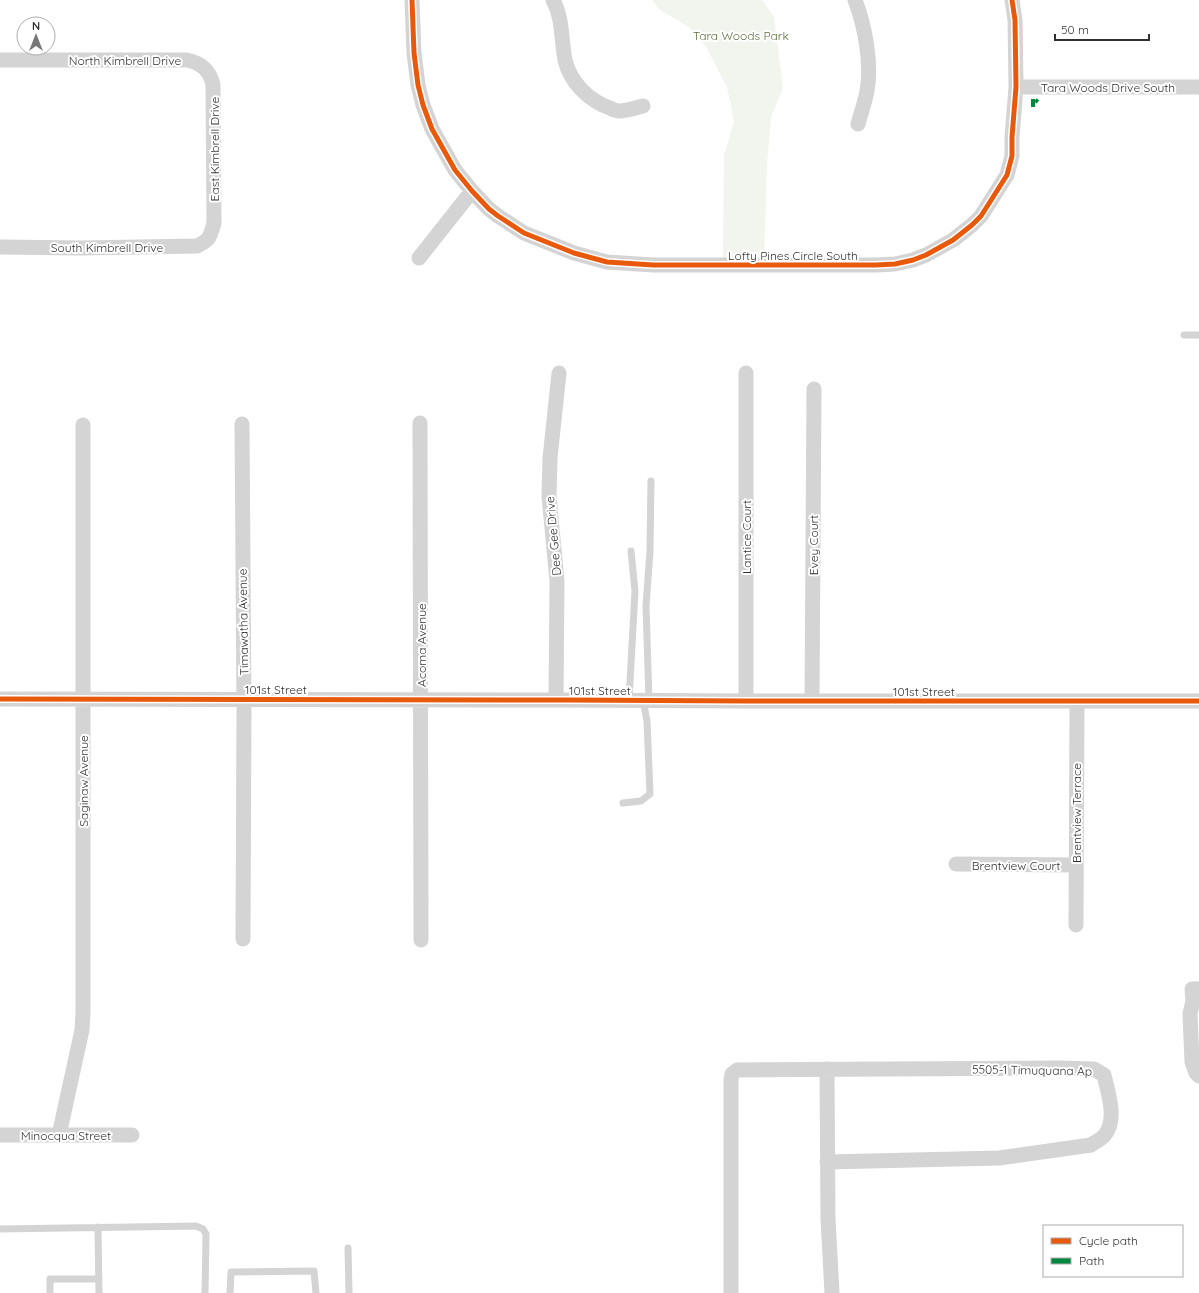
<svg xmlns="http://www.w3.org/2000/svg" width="1199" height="1293" viewBox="0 0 1199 1293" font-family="Quicksand,sans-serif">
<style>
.green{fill:#f2f5ed}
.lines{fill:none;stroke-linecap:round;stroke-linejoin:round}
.service{stroke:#d4d4d4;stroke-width:7}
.minor{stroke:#d4d4d4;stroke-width:15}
.quiet{stroke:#00873e;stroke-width:4;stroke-dasharray:8 4;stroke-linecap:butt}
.cycleway-casing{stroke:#fff;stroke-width:8}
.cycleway{stroke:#e8590c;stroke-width:5}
.labels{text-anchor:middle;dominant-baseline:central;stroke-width:4;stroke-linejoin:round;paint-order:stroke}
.park-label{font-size:12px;fill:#596d3c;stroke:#fff}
.street-label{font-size:12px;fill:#303030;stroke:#fff}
</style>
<rect width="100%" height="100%" fill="#fff"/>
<!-- green -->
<path class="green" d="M652 0H762L774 17 783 88 771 117 767 165 764 258H723L724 155 734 122 727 87 706 47 690 28 659 9Z"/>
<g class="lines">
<!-- service -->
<path class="service" d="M1184 335H1199
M629 700 635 591 631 551
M649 701 646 606 650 551 651 481
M623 803 641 801 650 794 647 721 643 700
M98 1227 99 1293
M0 1229 196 1226 203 1229 206 1234 205 1293
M348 1248 349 1293
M50 1293V1279H99
M230 1293 231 1272 314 1271 316 1293"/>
<!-- minor -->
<path class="minor" d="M412 0 414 53 418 85 423 105 432 129 455 170 472 191 489 209 498 216 524 233 574 253 607 262 653 265H876L895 264 913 260 926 255 953 240 972 225 981 216 1007 175 1012 156V137L1016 87 1015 20 1012 0
M553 0C563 18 561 40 565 60 570 82 589 101 610 108 612 109 616 111 619 111 626 111 635 108 643 106
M855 0C865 26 872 64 867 91 865 102 861 113 858 124
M0 60H187C201 63 210 70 213 85L214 223C210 237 210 240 197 246L81 248 0 247
M1016 87H1199
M419 258 472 191
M746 373V701
M420 423 421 940
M242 424 244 709 243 939
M0 699 567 700 746 701H1199
M556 700 557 581 549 496 550 458 559 373
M812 701 814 389
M956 864 1076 865
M1076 925 1077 701
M1199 989H1192L1193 1001 1190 1014 1192 1062 1196 1073 1199 1076
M827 1069 828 1219 832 1293
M0 1135H132
M59 1135 82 1030 83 1013V425
M731 1293V1080L732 1074 737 1070 1058 1068 1094 1069 1104 1075C1108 1093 1118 1120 1104 1136 1100 1140 1095 1142 1091 1145L999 1158 827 1162"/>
<!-- quiet -->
<path class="quiet" d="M1033 107V98L1038 102"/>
<defs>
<path id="cycleway" d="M412 0 414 53 418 85 423 105 432 129 455 170 472 191 489 209 498 216 524 233 574 253 607 262 653 265H876L895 264 913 260 926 255 953 240 972 225 981 216 1007 175 1012 156V137L1016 87 1015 20 1012 0
M0 699 567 700 746 701H1199"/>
</defs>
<!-- cycleway casing -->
<use href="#cycleway" class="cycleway-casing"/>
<!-- cycleway -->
<use href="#cycleway" class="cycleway"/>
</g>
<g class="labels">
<!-- park labels -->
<g class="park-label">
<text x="741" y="35">Tara Woods Park</text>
</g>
<!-- street labels -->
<g class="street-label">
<text x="125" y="60">North Kimbrell Drive</text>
<text x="1108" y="87">Tara Woods Drive South</text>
<text transform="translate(214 149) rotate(-90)">East Kimbrell Drive</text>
<text x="107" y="247">South Kimbrell Drive</text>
<text x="793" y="255">Lofty Pines Circle South</text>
<text transform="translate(553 536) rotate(-95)">Dee Gee Drive</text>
<text transform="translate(746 537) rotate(-90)">Lantice Court</text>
<text transform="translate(813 545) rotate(-90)">Evey Court</text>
<text transform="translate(243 622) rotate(-91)">Timawatha Avenue</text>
<text transform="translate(421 645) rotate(-90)">Acoma Avenue</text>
<text x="276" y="689">101st Street</text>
<text x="600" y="690">101st Street</text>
<text x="924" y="691">101st Street</text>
<text transform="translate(83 781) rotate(-90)">Saginaw Avenue</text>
<text transform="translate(1076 813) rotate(-90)">Brentview Terrace</text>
<text x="1016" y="865">Brentview Court</text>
<text transform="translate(1032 1070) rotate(1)">5505-1 Timuquana Ap</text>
<text x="66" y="1135">Minocqua Street</text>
</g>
</g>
<!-- legend -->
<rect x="1043" y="1225" width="140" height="52" fill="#ffffff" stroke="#acacac"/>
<rect x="1051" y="1238" width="20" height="6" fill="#e8590c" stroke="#acacac"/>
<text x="1079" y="1245" font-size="12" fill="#303030">Cycle path</text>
<rect x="1051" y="1258" width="20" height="6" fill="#00873e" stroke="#acacac"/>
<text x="1079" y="1265" font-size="12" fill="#303030">Path</text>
<!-- north arrow -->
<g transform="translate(36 36)"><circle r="19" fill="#ffffff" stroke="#acacac"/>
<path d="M0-3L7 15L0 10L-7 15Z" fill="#787878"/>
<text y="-6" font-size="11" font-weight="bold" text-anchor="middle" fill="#303030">N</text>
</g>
<!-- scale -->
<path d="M1055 34v6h94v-6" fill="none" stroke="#303030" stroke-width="2"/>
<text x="1061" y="34" font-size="12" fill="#303030" stroke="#ffffff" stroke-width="3" paint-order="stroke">50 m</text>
</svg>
